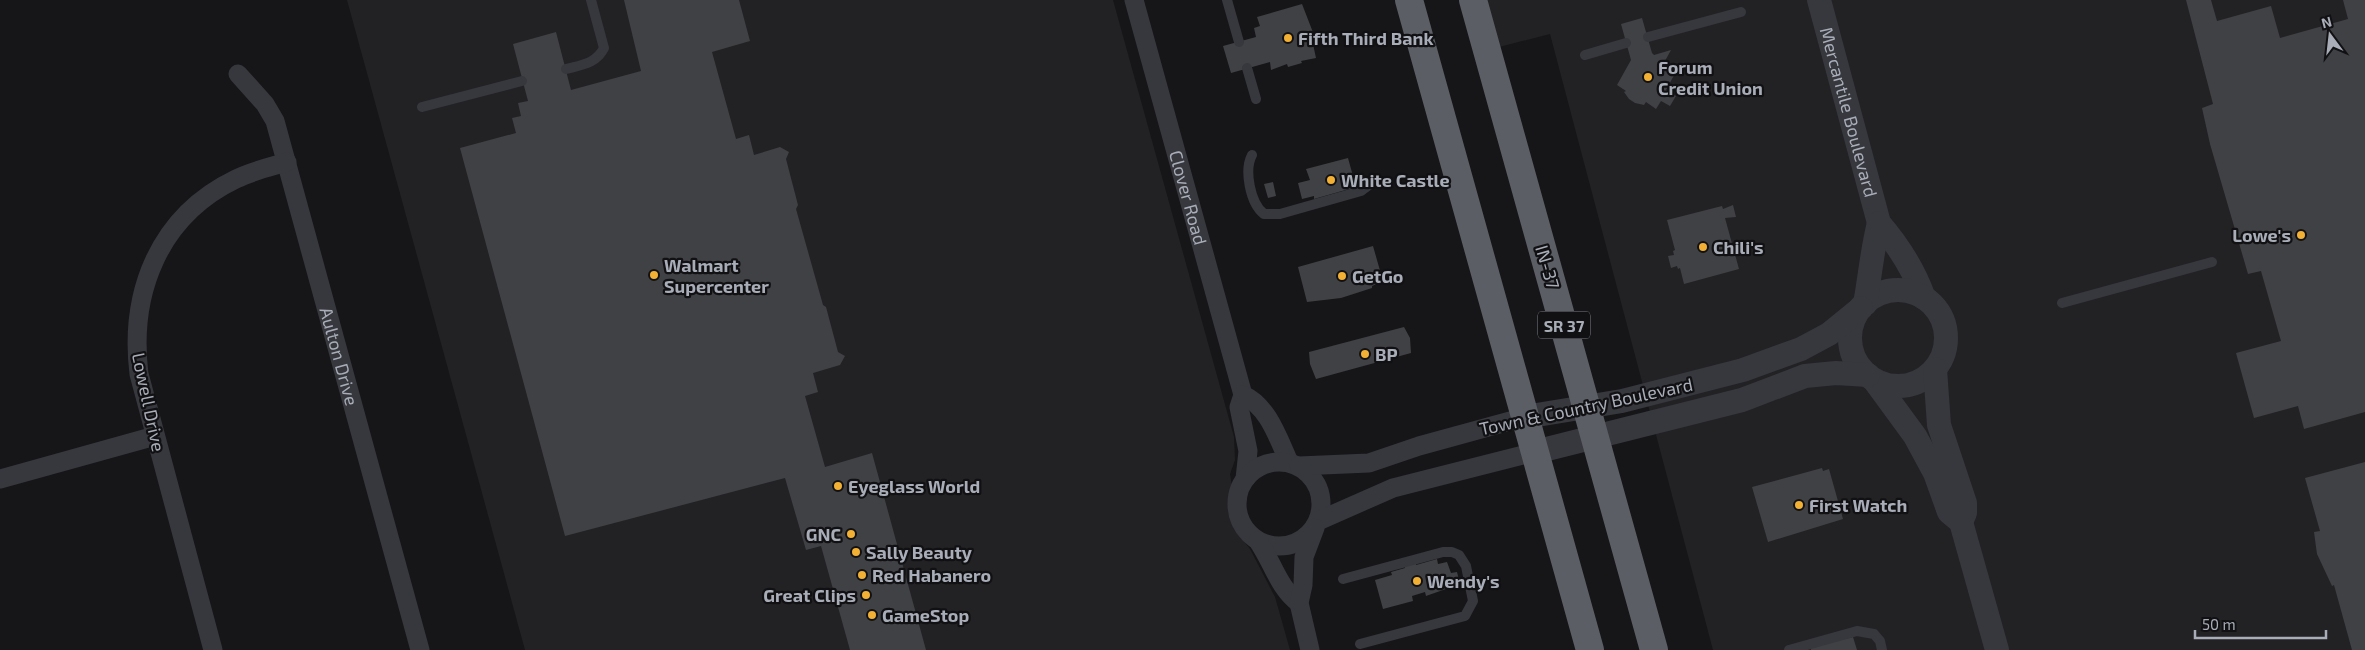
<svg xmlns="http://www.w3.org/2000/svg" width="2365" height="650" viewBox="0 0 2365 650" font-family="'Exo 2',sans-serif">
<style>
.built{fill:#222225}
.building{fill:#404145}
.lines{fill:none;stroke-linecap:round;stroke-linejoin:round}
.service{stroke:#37383d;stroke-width:10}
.minor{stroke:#37383d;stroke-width:19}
.tertiary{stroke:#37383d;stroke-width:24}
.trunk{stroke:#5b5e65;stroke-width:28}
.poi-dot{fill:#f2b134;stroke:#111113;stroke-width:2}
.labels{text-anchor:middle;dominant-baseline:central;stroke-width:4.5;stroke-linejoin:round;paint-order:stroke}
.shield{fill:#111113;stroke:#7b7e86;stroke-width:1}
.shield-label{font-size:16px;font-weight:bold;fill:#a8adb8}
.poi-label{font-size:18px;font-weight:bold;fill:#a8adb8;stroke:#111113;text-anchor:start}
.street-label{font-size:18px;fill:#a8adb8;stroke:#111113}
</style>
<rect width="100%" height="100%" fill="#161618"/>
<!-- built -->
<path class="built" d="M347 0H1113L1234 437 1235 460 1230 474 1240 536 1250 549 1275 597 1290 650H525Z
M1486 0H2365V650H1713L1550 34 1499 47Z"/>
<!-- building -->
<path class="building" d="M624 0H739L750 41 712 52 736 139 749 135 754 155 780 147 789 152 786 159 798 205 796 209 823 305 826 307 838 352 845 356 840 365 813 373 818 392 805 396 825 467 872 453 926 650H850L821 546 806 550 785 478 565 536 460 148 516 133 512 118 521 116 518 103 528 101 513 44 556 32 571 90 641 71Z
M2186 0H2211L2217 21 2271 6 2280 38 2348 19 2343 0H2365V412L2304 429 2298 406 2254 418 2236 353 2281 341 2261 271 2248 274 2210 144 2202 108 2213 104Z
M1302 4 1314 35 1313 44 1316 58 1301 61 1302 63 1288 67 1287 64 1271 70 1270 62 1231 73 1223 46 1256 37 1254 28 1260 26 1257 17Z
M1642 18 1652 53 1654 55 1671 50 1665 61 1678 68 1666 90 1676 96 1670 106 1661 101 1656 109 1646 102 1644 105 1635 103 1629 99 1624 92 1626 91 1617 85 1631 60 1621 24Z
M1348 158 1356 187 1314 199V196L1302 199 1298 183 1310 180 1306 169Z
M1273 182 1276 196 1268 198 1264 184Z
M1733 205 1736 217 1725 218 1739 269 1684 284 1680 268 1678 269 1677 266 1671 268 1668 256 1674 255 1673 251 1675 250 1667 220 1722 206 1723 209Z
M1373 246 1383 281 1372 286V288L1341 298 1307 302 1298 267Z
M1404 327 1410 338 1411 353 1316 379 1310 364 1309 352Z
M2365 462V650H2352L2334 585 2332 586 2317 554 2314 532 2320 531 2305 478Z
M1822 468 1823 471 1829 469 1843 519 1768 542 1752 487Z
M1437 559 1438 564 1447 562 1451 573 1457 572 1460 584 1426 596 1425 592 1412 596 1413 601 1383 609 1375 580 1392 575 1391 572 1405 568V565L1416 562V565Z
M1853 637 1857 650H1811V647Z"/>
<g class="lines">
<!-- service -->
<path class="service" d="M1227 0 1239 42
M1648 37 1741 12
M1585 55 1626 43
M1247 68 1256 99
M566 69C581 65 596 64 604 48L591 0
M422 107 522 81
M1252 155C1244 170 1250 203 1264 214H1280L1361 191 1373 182
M2062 303 2212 262
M1343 579 1443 552H1452L1459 555 1466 566 1473 601 1465 616 1360 644
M1789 650 1857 631 1874 634 1880 641 1882 650"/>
<!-- minor -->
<g class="minor">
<path id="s1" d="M1134 0 1243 395 1239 407 1248 451 1245 479"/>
<path id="s2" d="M238 74 265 104 275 121 420 650"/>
<path d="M1243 395C1268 406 1278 438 1289 462"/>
<circle cx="1279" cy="504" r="42"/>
<path d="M1299 466 1369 463 1419 446 1525 417"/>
<path d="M0 479 155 436"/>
<path d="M1318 521 1393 488 1535 452"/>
<path d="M1258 541C1272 561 1279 589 1299 603"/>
<path d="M213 650 139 374C129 292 159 216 236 179 252 171 270 167 287 162"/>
<path d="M1310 650 1299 603 1303 585 1304 557 1315 528"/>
</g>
<!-- tertiary -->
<g class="tertiary">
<path id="s3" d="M1819 0 1879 223C1899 246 1914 270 1924 298"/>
<circle cx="1898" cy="338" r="48"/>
<path d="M1865 304C1870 277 1872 250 1879 223"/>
<path d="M1935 369 1939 425 1965 503V513L1961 522"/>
<path d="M1874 380 1915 436 1935 473 1949 512 1961 522 1997 650"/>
<path d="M1525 417 1622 401 1743 370 1801 349 1829 334 1861 308"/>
<path d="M1535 452 1742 400 1805 376 1836 373 1868 375"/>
</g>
<!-- trunk -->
<path class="trunk" d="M1409 0 1590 650
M1473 0 1654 650"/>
</g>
<!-- markers -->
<g class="poi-dot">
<circle cx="1288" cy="38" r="5"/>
<circle cx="1648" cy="77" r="5"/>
<circle cx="1331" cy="180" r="5"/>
<circle cx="2301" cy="235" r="5"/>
<circle cx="1703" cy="247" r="5"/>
<circle cx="654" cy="275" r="5"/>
<circle cx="1342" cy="276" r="5"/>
<circle cx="1365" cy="354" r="5"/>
<circle cx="838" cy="486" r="5"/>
<circle cx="1799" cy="505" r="5"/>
<circle cx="851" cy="534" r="5"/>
<circle cx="856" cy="552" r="5"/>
<circle cx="862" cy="575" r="5"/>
<circle cx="1417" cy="581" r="5"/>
<circle cx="866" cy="595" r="5"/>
<circle cx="872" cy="615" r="5"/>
</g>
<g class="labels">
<!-- shield labels -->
<rect class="shield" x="1538" y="311.5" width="52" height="27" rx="4"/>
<g class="shield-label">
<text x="1564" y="325">SR 37</text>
</g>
<!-- poi labels -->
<g class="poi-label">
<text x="1298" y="38">Fifth Third Bank</text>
<text x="1658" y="67">Forum<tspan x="1658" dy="21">Credit Union</tspan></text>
<text x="1341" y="180">White Castle</text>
<text x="2291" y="235" text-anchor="end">Lowe's</text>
<text x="1713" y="247">Chili's</text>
<text x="664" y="265">Walmart<tspan x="664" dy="21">Supercenter</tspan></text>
<text x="1352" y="276">GetGo</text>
<text x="1375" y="354">BP</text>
<text x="848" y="486">Eyeglass World</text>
<text x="1809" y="505">First Watch</text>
<text x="841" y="534" text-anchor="end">GNC</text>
<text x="866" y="552">Sally Beauty</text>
<text x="872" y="575">Red Habanero</text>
<text x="1427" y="581">Wendy's</text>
<text x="856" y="595" text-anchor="end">Great Clips</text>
<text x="882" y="615">GameStop</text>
</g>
<!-- street labels -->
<g class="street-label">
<text stroke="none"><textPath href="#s3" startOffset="116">Mercantile Boulevard</textPath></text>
<text stroke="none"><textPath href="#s1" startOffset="205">Clover Road</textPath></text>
<text transform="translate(1548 267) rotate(74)">IN-37</text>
<text stroke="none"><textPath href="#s2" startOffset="304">Aulton Drive</textPath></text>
<text transform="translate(149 402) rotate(78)">Lowell Drive</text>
<text transform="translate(1586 406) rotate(-12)">Town &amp; Country Boulevard</text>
</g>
</g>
<!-- north arrow -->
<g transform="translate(2330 35) rotate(345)" stroke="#111113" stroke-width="4" paint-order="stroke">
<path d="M0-4L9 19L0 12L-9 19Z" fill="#a8adb8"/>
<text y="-8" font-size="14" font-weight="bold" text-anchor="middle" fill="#a8adb8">N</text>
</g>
<!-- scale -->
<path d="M2195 630v8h131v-8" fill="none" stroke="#a8adb8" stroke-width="2.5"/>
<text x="2202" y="630" font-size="15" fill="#a8adb8" stroke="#111113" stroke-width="4" paint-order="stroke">50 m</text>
</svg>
